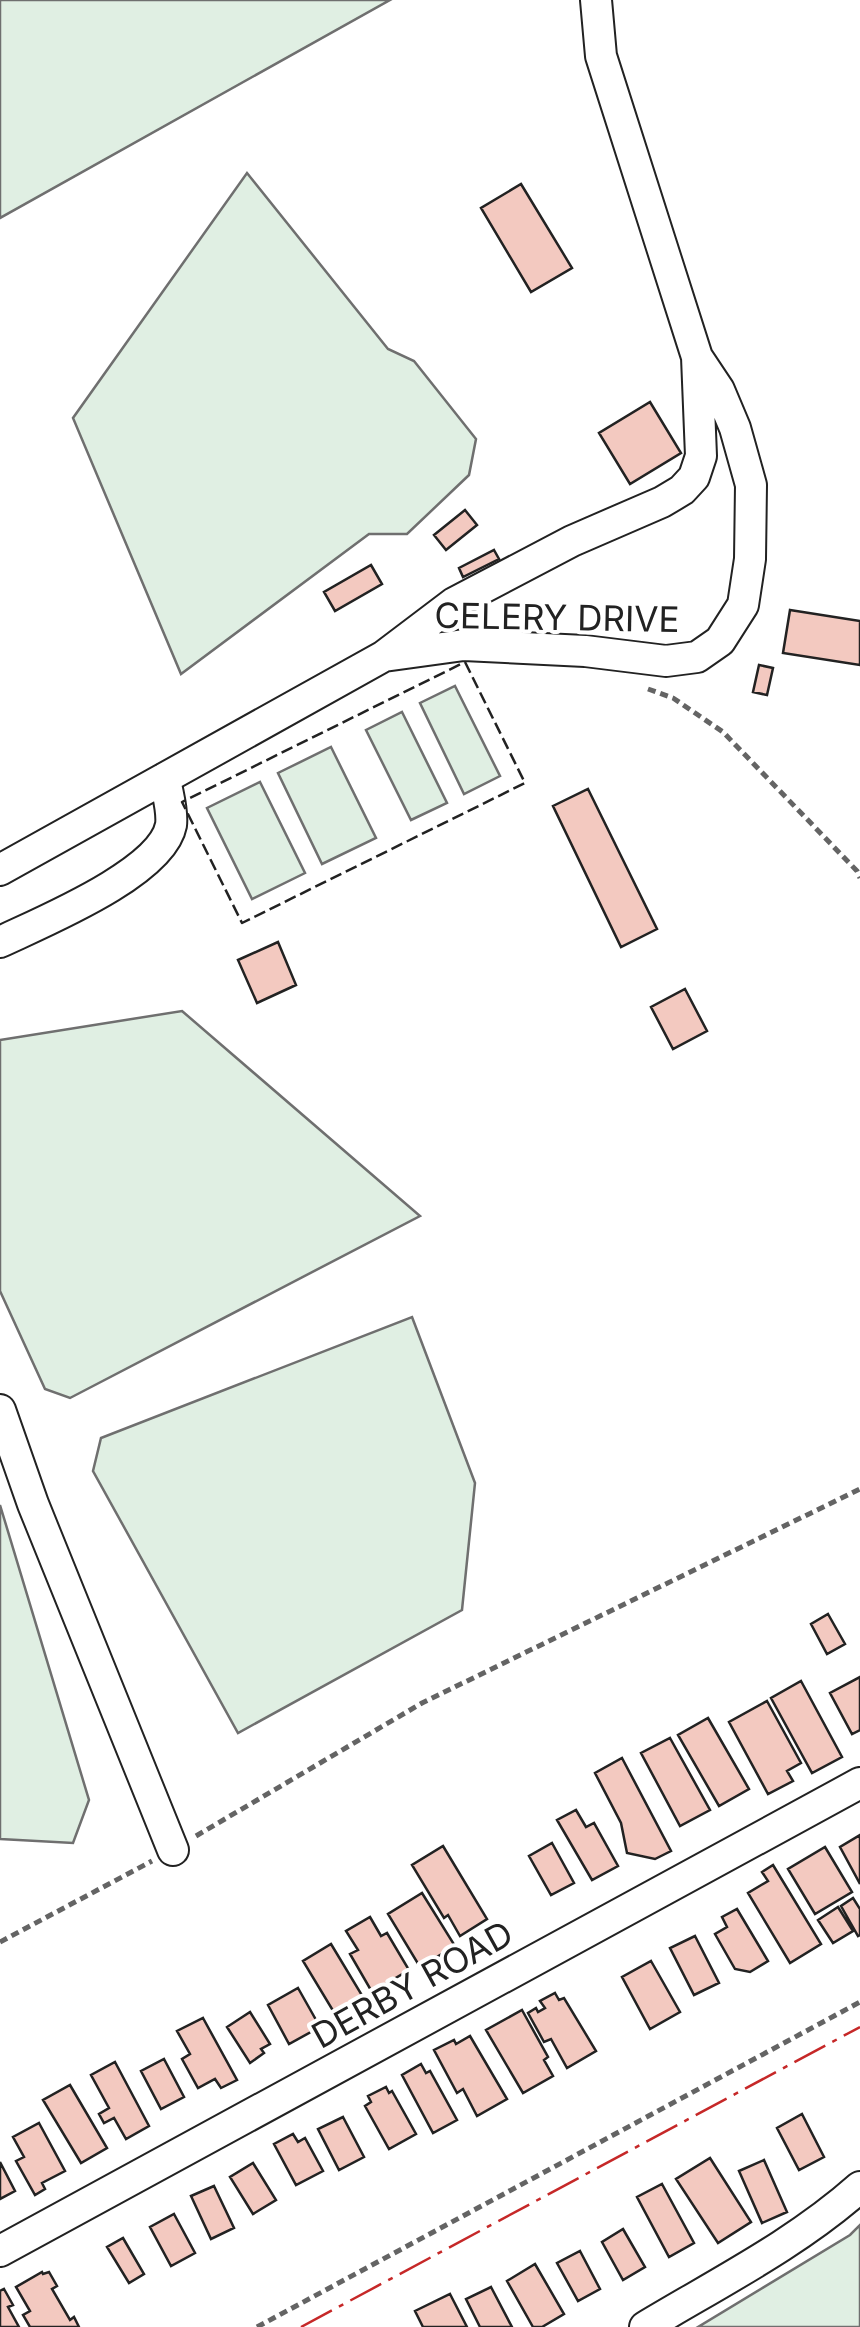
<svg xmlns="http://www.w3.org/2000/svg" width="860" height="2327" viewBox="0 0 860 2327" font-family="Inter,sans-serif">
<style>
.green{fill:#e0efe3;stroke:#6f6f6f;stroke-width:2.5}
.building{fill:#f3c9c0;stroke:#222;stroke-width:2.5}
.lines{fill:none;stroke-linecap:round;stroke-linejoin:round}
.minor-casing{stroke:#222;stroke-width:34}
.path{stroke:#646464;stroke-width:5;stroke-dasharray:8 5;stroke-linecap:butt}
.minor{stroke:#fff;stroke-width:30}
.fence{stroke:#222;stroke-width:2.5;stroke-dasharray:12 5;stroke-linecap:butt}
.power{stroke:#c62828;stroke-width:2.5;stroke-dasharray:35 8 5 8;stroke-linecap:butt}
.labels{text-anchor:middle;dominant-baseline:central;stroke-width:8;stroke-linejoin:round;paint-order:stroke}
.street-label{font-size:35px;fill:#222;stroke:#fff}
</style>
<rect width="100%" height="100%" fill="#fff"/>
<!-- green -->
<path class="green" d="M0 0H390L0 218Z
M247 173 388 349 414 361 476 439 469 475 407 534H369L181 674 73 418Z
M455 686 500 776 464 794 420 703Z
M402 712 447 803 411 820 366 730Z
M331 747 376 838 322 864 278 773Z
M260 782 305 873 252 899 207 808Z
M182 1011 420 1216 70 1398 45 1389 0 1291V1040Z
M412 1317 475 1483 462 1610 238 1733 93 1471 101 1438Z
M0 1505 89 1800 73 1843 0 1839Z
M860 2225V2327H698L850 2235Z"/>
<!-- building -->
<path class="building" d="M521 184 572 268 531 292 481 208Z
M650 402 681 453 630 484 599 433Z
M465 510 477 525 446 550 434 535Z
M494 550 499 559 463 577 459 568Z
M371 565 382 584 335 611 324 592Z
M790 610 860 621V665L783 653Z
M759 665 773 668 767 695 753 692Z
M588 789 657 929 621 947 553 806Z
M278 942 296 985 257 1003 238 960Z
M685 989 707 1031 673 1049 651 1007Z
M828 1614 845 1644 827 1654 811 1624Z
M860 1677V1730L852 1734 830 1693Z
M801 1681 842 1757 812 1773 771 1698Z
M767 1701 801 1763 787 1771 793 1781 768 1794 729 1722Z
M708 1718 749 1789 719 1806 678 1735Z
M670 1738 710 1810 680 1826 641 1753Z
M622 1758 671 1851 655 1859 627 1853 621 1823 595 1773Z
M576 1810 586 1827 594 1823 618 1866 592 1880 557 1820Z
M860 1835V1884L840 1847Z
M552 1843 574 1883 551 1895 529 1856Z
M443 1846 487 1919 460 1936 448 1915 444 1918 412 1865Z
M825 1847 852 1892 815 1914 788 1869Z
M773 1865 821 1944 790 1963 748 1893 768 1881 762 1872Z
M422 1893 455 1946 420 1967 388 1914Z
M853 1898 860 1909V1935L858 1936 841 1906Z
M838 1907 853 1931 833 1943 818 1920Z
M737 1909 768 1961 750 1972 735 1969 715 1934 727 1927 722 1917Z
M370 1917 381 1936 387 1933 409 1970 372 1992 350 1954 358 1950 346 1931Z
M695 1936 719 1983 694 1995 670 1948Z
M331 1944 363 1997 335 2014 303 1961Z
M651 1961 680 2012 650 2029 622 1977Z
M298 1988 320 2027 289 2044 268 2005Z
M555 1993 559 2000 564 1998 596 2051 567 2068 551 2039 544 2042 528 2013 536 2008 538 2012 545 2008 540 2001Z
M522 2010 548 2057 544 2060 553 2076 523 2093 486 2030Z
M250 2012 270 2044 261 2049 264 2053 250 2063 227 2027Z
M203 2018 237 2080 221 2088 215 2079 198 2088 182 2059 190 2054 177 2031Z
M470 2036 507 2099 477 2116 463 2089 457 2093 434 2050 454 2040 456 2044Z
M164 2059 184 2097 161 2109 141 2071Z
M115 2062 149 2126 126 2139 114 2118 104 2123 99 2114 109 2108 91 2075Z
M421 2064 426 2073 430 2071 457 2120 433 2133 402 2075Z
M70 2085 107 2148 81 2163 43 2100Z
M386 2087 389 2093 392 2091 416 2134 389 2149 365 2106 371 2102 368 2096Z
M802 2114 824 2157 799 2170 777 2128Z
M343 2117 364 2157 339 2170 318 2129Z
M39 2123 65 2171 42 2183 45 2189 35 2195 16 2161 24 2157 13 2137Z
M293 2134 298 2142 305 2138 323 2171 296 2185 274 2144Z
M710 2158 751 2222 718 2243 676 2179Z
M764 2160 787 2212 762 2223 739 2171Z
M0 2162 15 2191 0 2199Z
M253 2163 276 2200 253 2214 230 2177Z
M662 2184 694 2243 669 2257 637 2197Z
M214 2186 234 2228 211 2239 191 2196Z
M174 2214 195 2253 171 2266 150 2227Z
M623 2229 645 2267 623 2280 602 2242Z
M123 2238 144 2274 129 2283 107 2247Z
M580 2251 600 2289 578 2301 557 2263Z
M535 2264 564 2314 542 2327H533L507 2281Z
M42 2272 43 2274 49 2272 57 2286 52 2289 70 2320 74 2317 79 2327H30L23 2315 30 2311 16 2287Z
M491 2287 512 2327H480L466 2299Z
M4 2289 13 2305 8 2307 19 2327H0V2291Z
M450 2294 467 2327H423L415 2311Z"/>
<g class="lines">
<defs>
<path id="minor" d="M384 656 464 645 585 651 666 661 697 657 720 641 743 605 750 559 751 485 735 428 719 390 697 357 601 56 596 0
M0 870 384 656 454 603 572 541 662 502 682 490 694 477 701 456 697 357
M0 942C42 922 162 873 171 825 173 810 167 793 165 778
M0 1410 33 1504 173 1850
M0 2251 860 1783
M645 2327C718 2283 796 2244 860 2187"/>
</defs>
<!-- minor casing -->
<use href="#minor" class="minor-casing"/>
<!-- path -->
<path class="path" d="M648 689 673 698 723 732 857 871 860 878
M196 1836 422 1703 860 1489
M0 1942 152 1861
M257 2327 860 2002"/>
<!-- minor -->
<use href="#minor" class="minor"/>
<!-- fence -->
<path class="fence" d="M465 662 525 783 242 923 182 802Z"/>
<!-- power -->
<path class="power" d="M301 2327 860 2027"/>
</g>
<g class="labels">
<!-- street labels -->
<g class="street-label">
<text transform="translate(557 617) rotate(1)">CELERY DRIVE</text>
<text transform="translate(412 1984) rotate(-29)">DERBY ROAD</text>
</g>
</g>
</svg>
